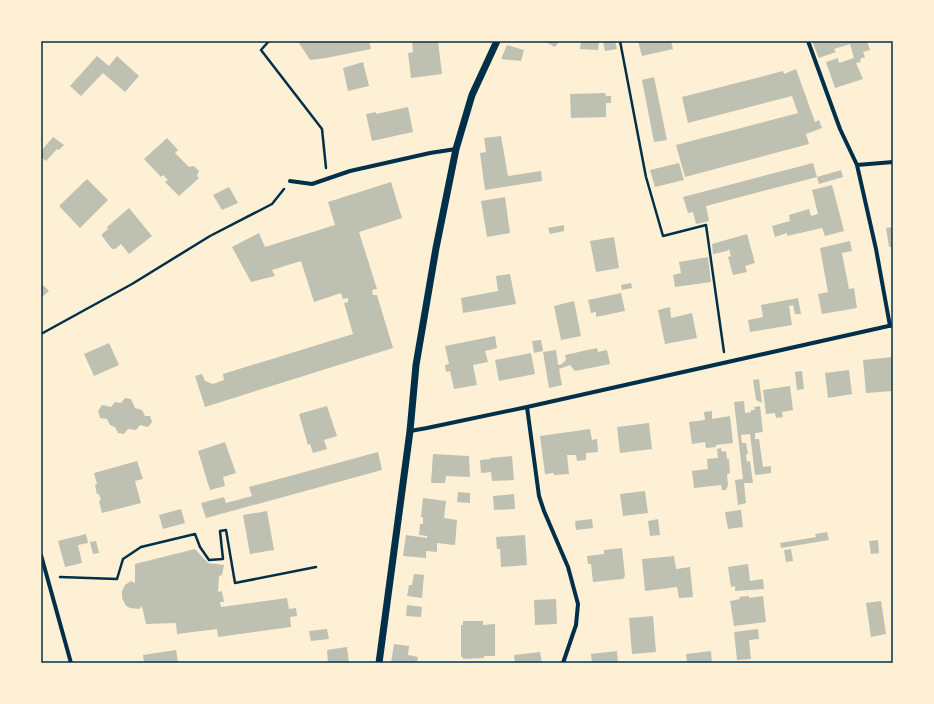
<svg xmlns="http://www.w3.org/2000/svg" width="934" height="704" viewBox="0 0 934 704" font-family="Figtree,sans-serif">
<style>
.building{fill:#bec0b2}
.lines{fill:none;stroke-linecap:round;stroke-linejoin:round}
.path{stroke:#003049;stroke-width:2.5}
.minor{stroke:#003049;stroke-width:4}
.tertiary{stroke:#003049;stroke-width:7}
.neatline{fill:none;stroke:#003049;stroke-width:1.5}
</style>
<rect width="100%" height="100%" fill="#fdf0d5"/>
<!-- building -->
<path class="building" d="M308 41H369L371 49 326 58 310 60 299 43Z
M412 41H438L442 74 411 78 408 53 413 52Z
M544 41H556L558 43 555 47Z
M581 41H599L598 50 580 49Z
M603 41H615L617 49 605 51Z
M638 41H671L673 49 642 56Z
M812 41H867L870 50 863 52 865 57 860 59 861 62 856 63 863 79 835 88 826 62 838 58 839 63 854 58 850 44 834 49 836 52 819 58Z
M507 45 524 50 521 61 501 59Z
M97 56 109 66 117 56 139 76 125 92 103 73 81 96 70 86Z
M363 62 369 86 348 91 343 68Z
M796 69 815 122 819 120 822 128 806 134 809 144 685 177 676 145 798 113 792 96 688 123 682 97 783 71 784 74Z
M654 77 667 140 654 142 642 80Z
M605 93 606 96H611V103H606V117L571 118 570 94Z
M408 107 413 132 372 141 366 114 376 112V114Z
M501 136 508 176 541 171 542 181 485 190 480 153 486 152 484 138Z
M53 137 64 145 59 150 57 149 46 161 41 157V151Z
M167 138 178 150 175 153 189 167 194 166 199 171 197 176 199 178 179 196 165 182 168 180 163 175 161 177 144 159Z
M679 163 684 180 655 187 650 170Z
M813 163 817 177 706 206 709 221 696 224 693 212 688 213 683 197Z
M841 170 843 177 819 184 817 177Z
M87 179 108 200 80 228 59 206Z
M391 182 402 218 359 232 377 289 372 290 373 295H377L393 348 205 407 195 376 202 374 205 381 213 384 224 380 223 374 353 334 344 303 348 302V298L343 299 341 293 314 302 301 261 272 270 275 276 251 282 232 247 259 233 265 247 335 225 328 202Z
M832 185 844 231 825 236 822 228 787 236V233L775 237 772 226 790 221 789 215 809 209 811 216 818 214 812 190Z
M229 187 238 203 222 210 213 195Z
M505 197 510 233 487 237 481 201Z
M129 208 152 236 129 254 121 244 115 249H112L102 236V234L108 229 107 227Z
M564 225V231L550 234 548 228Z
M893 227V247H889L886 228Z
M747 234 755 263 745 266 747 272 733 275 728 257 731 256 729 249 727 251 713 254 712 244Z
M614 237 619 268 596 272 590 241Z
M850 241 852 251 842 253 849 289 854 288 857 308 822 314 818 294 828 292 820 248Z
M708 257 711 282 675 287 673 275 681 273 679 262Z
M510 274 516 304 463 313 461 298 498 291 496 276Z
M41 283 49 291 41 298Z
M631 283 632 288 622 290 621 285Z
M621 293 625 311 596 317V312L591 313 588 300Z
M798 298 801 314H795L793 305 789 306 792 325 750 332 748 320 763 317 761 305Z
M574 301 581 336 561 340 554 306Z
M670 307 671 318 692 313 697 338 665 344 658 310Z
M495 336 497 348 485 351 488 362 473 365 477 385 454 389 450 371 446 372 445 365 449 364 445 346Z
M541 340 543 351 534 353 532 341Z
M109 343 119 365 94 376 84 354Z
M597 348 598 352 607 350 610 364 575 371 570 365 559 369 562 385 549 388 543 352 556 350 558 365 562 364 566 360 565 355Z
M531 353 535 374 499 381 495 360Z
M893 357V391L866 393 863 360Z
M849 370 852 394 828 398 825 373Z
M802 371 804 389 797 390 795 372Z
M759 379 762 403 756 400 753 380Z
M790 386 793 410 782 412 783 417 776 418 775 413 766 414 763 390Z
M125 398 131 399 135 408 142 410 145 416H150L152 422 148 427 140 425 136 430 128 429 124 434 118 433 115 427 110 425 107 419 100 418 98 411 102 405 111 407 115 402 121 403Z
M744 401 745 413 751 412V410H755L754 407 760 406 763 432 755 433V439H759L763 467 771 466V473L755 475 750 434 741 435 742 443H746L748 454H746L747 462 750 461 753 483H744L746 503 738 505 735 480 743 479 734 402Z
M327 406 337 436 324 440 327 449 313 453 310 444 308 445 299 414Z
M712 411V419L730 416 733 443 716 445V447L706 448 705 442 692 444 689 422 705 420 704 412Z
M649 423 652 449 620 453 617 427Z
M590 429 592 440 597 439 598 452 586 453V460L577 461 576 455H567L569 474 554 475V473L545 474 540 436Z
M225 442 236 473 223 477 225 486 210 490 198 451Z
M721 448 722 452 726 451 727 459H729L730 473 727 474 728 485 726 490H722L721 485 694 488 692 471 708 469 707 459 718 458 717 449Z
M378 452 382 470 206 518 201 503 224 497 226 503 252 496 249 487Z
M433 454 469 456 470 477 446 476 445 483H431Z
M512 456 514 480 492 481 491 472 481 473 480 460 490 459V458Z
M137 461 143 479 135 481 141 503 102 513 99 501 101 500 99 494H97L95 485 97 484 94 473Z
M645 491 648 513 623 516 620 494Z
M458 492 470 493V503L457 502Z
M514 494 515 509 494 510 493 496Z
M423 498 446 501 444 518 457 520 455 545 437 543V552L426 551V558L403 556 406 535 427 538V536L419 535 420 524H423V517H421Z
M181 509 185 523 163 529 159 515Z
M741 510 743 527 728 529 725 512Z
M267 511 274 550 250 554 243 515Z
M592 519 593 528 576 530 575 521Z
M658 519 660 535 650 536 648 521Z
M827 532 829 540 781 548 780 543 816 537 815 534Z
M86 534 88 543 78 545 82 563 65 567 58 541Z
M525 535 527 565 501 567 500 549H497L496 537Z
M878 540 879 553 871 554 869 541Z
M96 541 99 553 93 554 90 542Z
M622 548 625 576 623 579 593 582 591 564H588L587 556 604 554V550Z
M195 549 208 563 224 565 222 575 219 576 218 592 222 591 224 602H220L221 607 287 598 289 609 296 608 297 616 290 617 291 627 218 637 217 629 177 634 176 623 146 624 142 606 139 609 130 608 126 606 122 598V591L125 585 131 581 135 583V564Z
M791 549 793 561 786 562 784 550Z
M674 556 676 569 690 567 693 597 679 598 677 587 645 591 642 559Z
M748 564 750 581 763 579 764 589 735 591V586L731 587 728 567Z
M414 574 424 575 422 598 407 596 409 585H412Z
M749 596V598L763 596 766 622 734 626 730 601 740 599 739 597Z
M556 599 557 624 535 625 534 600Z
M881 601 886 634 871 637 866 603Z
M407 605 422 607 421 617 406 616Z
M653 616 656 652 632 654 629 618Z
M463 621H483V625L495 624V656H484V658L463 659V657H461V625H463Z
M327 629 329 639 311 641 309 631Z
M758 629 759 639 749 640 751 659 737 660 734 632Z
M394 644 409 646 408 655 418 657 417 663H391Z
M347 647 349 663H328L327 650Z
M176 650 178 662 144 663 143 655Z
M617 651 618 663H592L591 654Z
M711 651 712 663H687L686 654Z
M540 652 542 663H515L514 655Z"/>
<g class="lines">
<!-- path -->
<path class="path" d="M269 41 261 50 322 129 326 168
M620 41 646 177 663 236 706 225 724 352
M41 334 132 284 210 236 272 204 284 189
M60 577 117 579 123 559 141 547 195 534 200 547 209 560 223 559 220 531 226 530 235 583 316 567"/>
<!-- minor -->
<path class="minor" d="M808 41 840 129 857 165 876 249 890 326
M857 165 893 162
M290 181 312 184 350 171 430 153 456 149
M527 407 539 496 544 511 568 567 578 604 576 625 563 663
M410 431 427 428 527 407 893 325
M41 555 71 663"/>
<!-- tertiary -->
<path class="tertiary" d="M379 663 410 431 416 365 436 248 456 149 472 95 497 41"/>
</g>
<!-- border -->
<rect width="934" height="704" fill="none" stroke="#fdf0d5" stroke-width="84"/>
<rect x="42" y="42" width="850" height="620" class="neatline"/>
</svg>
